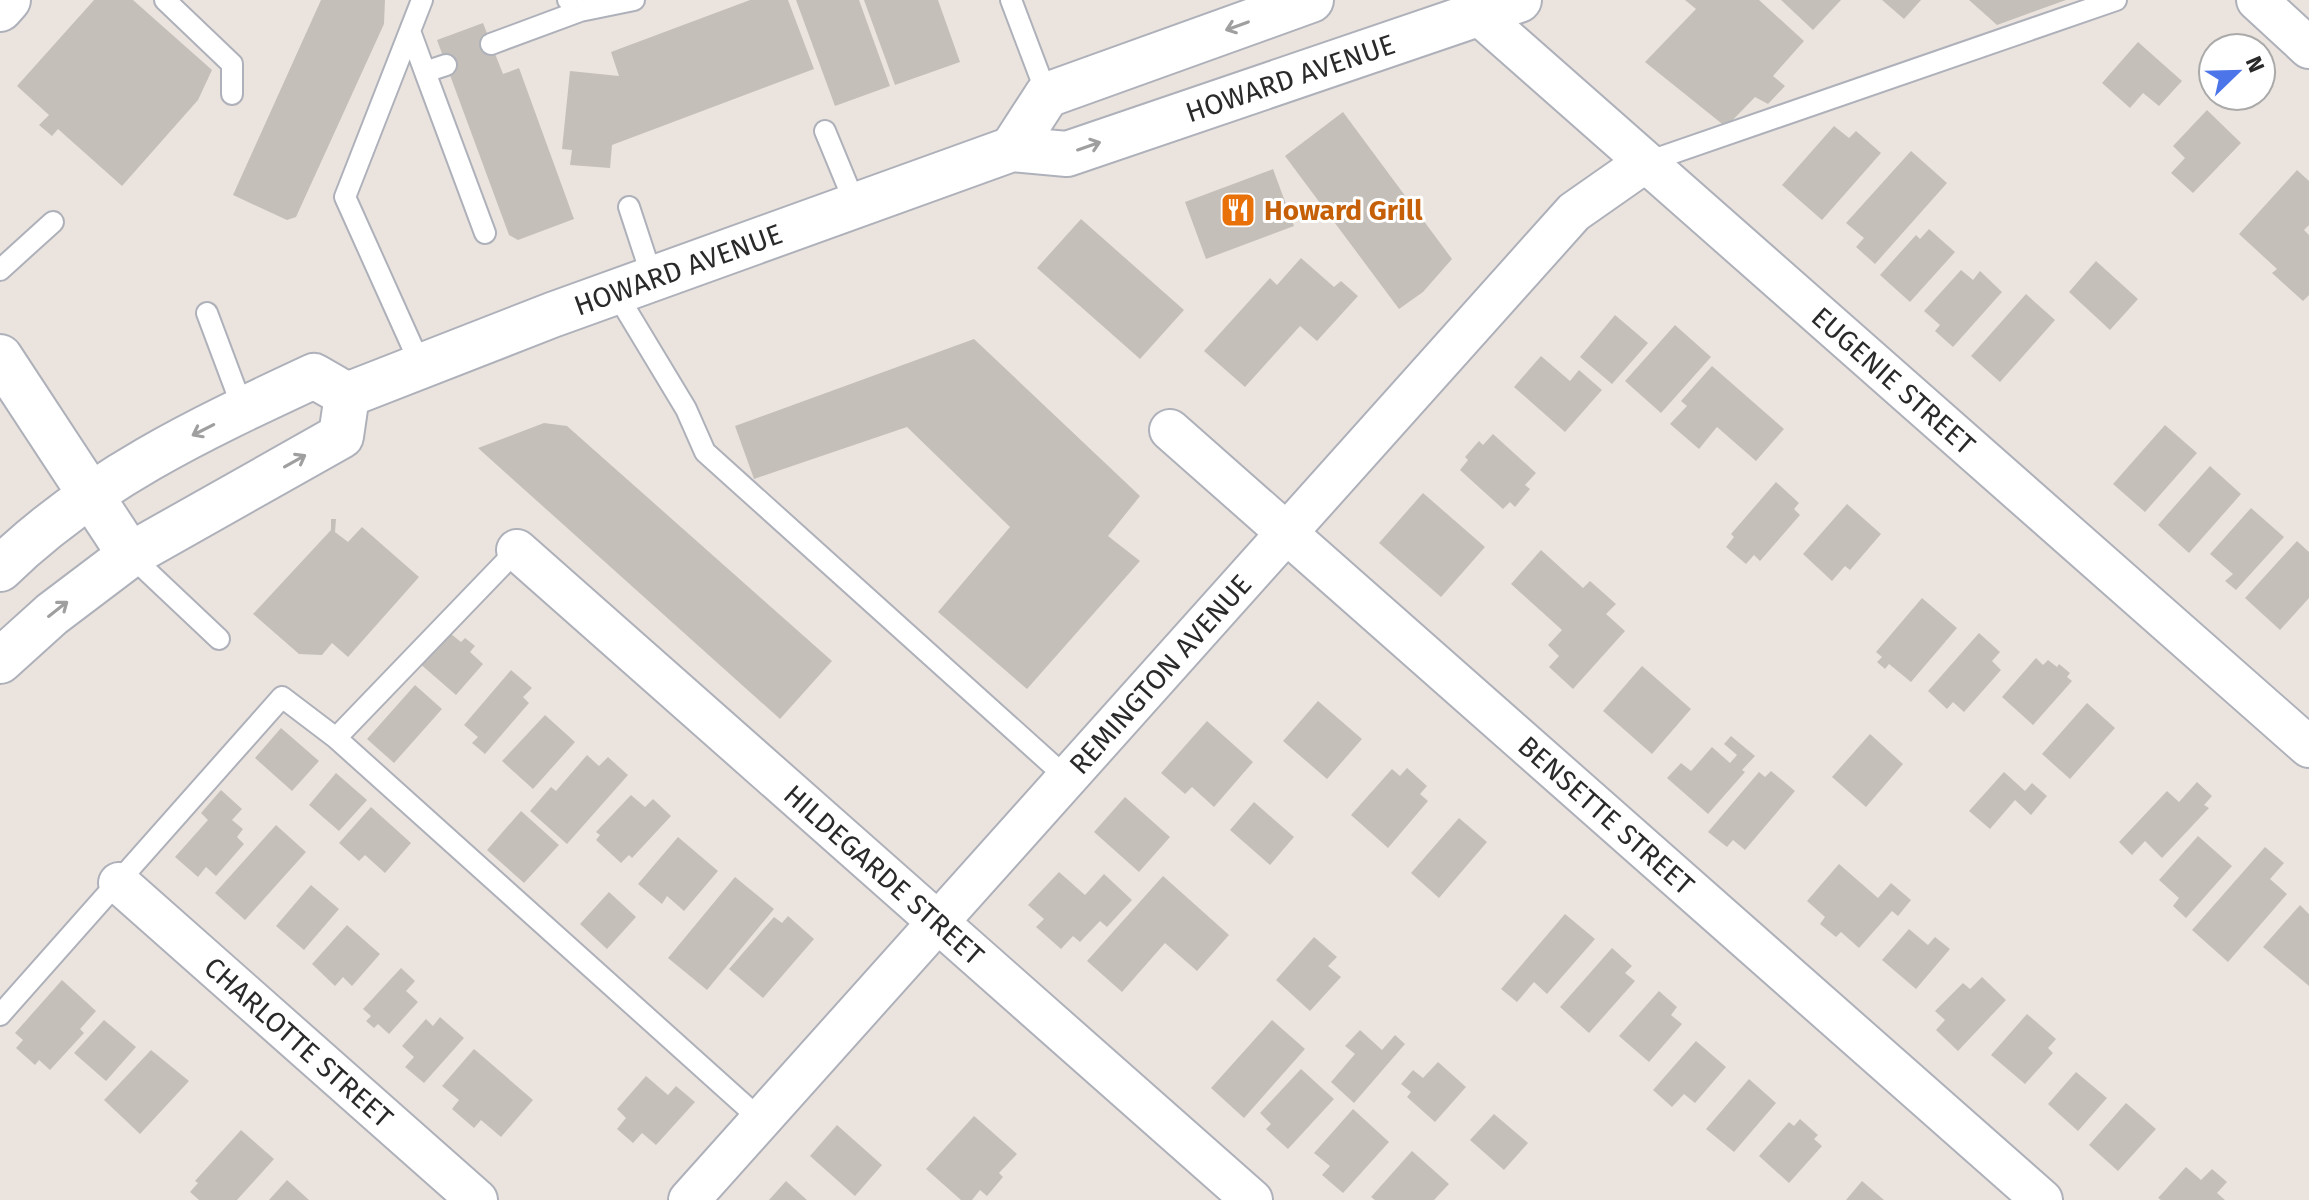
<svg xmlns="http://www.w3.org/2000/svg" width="2309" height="1200" viewBox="0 0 2309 1200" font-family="'Fira Sans',sans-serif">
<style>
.building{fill:#c4bfb9}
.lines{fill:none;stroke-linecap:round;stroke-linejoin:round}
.service-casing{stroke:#aeb1ba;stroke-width:24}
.minor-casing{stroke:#aeb1ba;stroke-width:44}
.tertiary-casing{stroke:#aeb1ba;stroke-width:48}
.secondary-casing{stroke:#aeb1ba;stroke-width:48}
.service{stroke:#fff;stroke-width:20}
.minor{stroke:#fff;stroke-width:40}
.tertiary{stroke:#fff;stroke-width:44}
.secondary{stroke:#fff;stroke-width:44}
.oneway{stroke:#9f9f9f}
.labels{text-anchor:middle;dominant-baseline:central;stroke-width:6;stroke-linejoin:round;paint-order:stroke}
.street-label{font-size:28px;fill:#2a2a2a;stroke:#fff}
.food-label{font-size:28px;font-weight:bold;fill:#c56008;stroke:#fff;text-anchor:start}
</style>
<rect width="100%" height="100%" fill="#ebe4de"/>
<!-- building -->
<path class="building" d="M94 0H133L212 70 198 100 122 186 58 129 52 136 39 125 49 115 17 86Z
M321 0H385L384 24 296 217 287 220 233 195Z
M750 0H788L814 69 612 145 610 168 570 165 572 150 562 149 570 71 619 76 611 52Z
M796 0H859L890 86 835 106Z
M864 0H938L960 62 895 85Z
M1685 0H1759L1804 41 1773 76 1785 86 1768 104 1755 97 1726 127 1645 62 1696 9Z
M1781 0H1841L1813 30Z
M1882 0H1921L1904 19Z
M1969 0H2066L1997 25Z
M483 23 503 74 519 68 574 219 518 240 509 235 437 40Z
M2138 42 2182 81 2159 106 2143 93 2130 108 2102 83Z
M2207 110 2241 143 2193 193 2171 173 2185 158 2173 146Z
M1343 112 1452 259 1423 292 1399 309 1285 156Z
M1834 126 1849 138 1856 131 1881 153 1822 220 1782 185Z
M1911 151 1947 183 1875 264 1856 247 1864 238 1846 223Z
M1273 169 1294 226 1206 259 1185 202Z
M2297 170 2309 181V225L2304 230 2309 235V295L2303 301 2272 273 2277 269 2239 234Z
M1081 219 1184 310 1140 359 1037 268Z
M1929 229 1955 252 1910 302 1880 275 1916 235 1920 239Z
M1301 258 1334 287 1341 281 1358 296 1317 341 1300 326 1245 387 1204 351 1270 278 1277 285Z
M2096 261 2138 299 2110 330 2069 292Z
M1961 270 1973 280 1980 271 2002 292 1953 347 1935 331 1940 325 1924 311Z
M2026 294 2055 320 2000 382 1971 356Z
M1615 315 1648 343 1612 384 1580 357Z
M1675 325 1711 357 1661 413 1625 381Z
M974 339 1140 496 1108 536 1140 561 1027 689 938 612 1010 527 907 427 754 479 735 426Z
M1541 356 1570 381 1579 370 1602 390 1565 432 1514 387Z
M1712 366 1784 429 1756 461 1717 427 1699 449 1670 424 1687 406 1681 401Z
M544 423 567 426 832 661 780 719 478 448Z
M2165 425 2197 453 2145 512 2113 484Z
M1493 434 1536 473 1525 485 1530 489 1515 507 1510 502 1503 509 1460 470 1468 460 1465 457 1479 441 1483 445Z
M2210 466 2241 494 2189 553 2158 525Z
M1776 482 1799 503 1794 509 1800 515 1760 561 1754 555 1746 564 1726 547 1734 537 1731 534Z
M1423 493 1485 547 1441 597 1379 543Z
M1847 504 1881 534 1850 570 1845 566 1832 581 1803 554Z
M2251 508 2284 537 2236 590 2225 581 2233 574 2210 554Z
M331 519H336L335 532 348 542 362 527 419 577 348 657 332 643 322 655 299 654 253 614 331 530Z
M2297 541 2309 552V598L2280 630 2245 598Z
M1541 550 1583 588 1590 581 1616 604 1606 614 1625 631 1573 689 1549 667 1559 656 1548 645 1562 630 1511 584Z
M1922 598 1957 628 1911 682 1889 664 1885 669 1877 662 1882 657 1876 652Z
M446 630 461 642 465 638 475 646 470 652 483 664 456 695 418 662Z
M1979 633 2000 652 1992 661 2001 670 1964 712 1953 702 1947 709 1928 691Z
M2036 658 2043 665 2048 660 2057 667 2059 664 2070 673 2067 677 2072 681 2033 725 2002 697Z
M1642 666 1691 709 1652 754 1603 711Z
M511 670 532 688 523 697 529 703 485 754 472 743 478 737 464 725Z
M415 685 442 709 394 763 367 739Z
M1318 701 1362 739 1327 779 1283 741Z
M2087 703 2115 728 2070 779 2042 754Z
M545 715 575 742 533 789 502 761Z
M1207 721 1253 762 1214 807 1192 787 1185 794 1161 773Z
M281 728 319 761 292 791 255 758Z
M1870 734 1903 764 1866 807 1832 777Z
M1731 736 1755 756 1742 770 1745 772 1708 814 1667 778 1681 763 1691 771 1712 747 1730 763 1737 755 1724 744Z
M587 755 599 766 608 757 628 775 567 844 530 811 551 787 556 791Z
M1407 768 1427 786 1420 794 1428 801 1388 848 1351 815 1392 769 1400 776Z
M1771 771 1795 791 1745 850 1733 840 1727 847 1708 832 1759 772 1765 777Z
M2004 772 2025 791 2032 783 2047 796 2031 815 2015 800 1990 829 1969 811Z
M336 773 367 800 339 831 309 805Z
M2197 782 2212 796 2204 805 2209 808 2162 858 2145 841 2132 855 2119 842 2167 791 2179 802Z
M221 790 242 809 232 820 243 829 237 837 244 844 216 876 206 867 198 877 175 857 208 820 201 813Z
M631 795 645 807 653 799 671 816 632 858 629 855 621 863 596 840 600 835 596 832Z
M1125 797 1170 837 1139 872 1094 832Z
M1254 802 1294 837 1270 865 1230 830Z
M371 807 411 843 385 873 365 855 359 861 339 843Z
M521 811 559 845 524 883 487 850Z
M1459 818 1487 842 1439 898 1411 873Z
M276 825 306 852 245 920 215 893Z
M2198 836 2232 866 2186 918 2173 906 2179 898 2159 880Z
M678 837 718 871 684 911 667 896 662 904 638 884Z
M2265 847 2284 863 2270 879 2287 894 2228 962 2192 930Z
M1839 864 1878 898 1891 883 1911 900 1898 916 1892 911 1859 948 1841 932 1836 937 1820 924 1825 917 1807 901Z
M1059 872 1085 895 1104 874 1132 900 1107 927 1100 921 1080 942 1073 936 1061 949 1036 927 1044 919 1028 905Z
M1163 876 1229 935 1197 971 1165 943 1122 992 1087 961Z
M735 877 774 909 707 990 668 958Z
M311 885 339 909 304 950 276 926Z
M609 892 636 917 607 949 580 924Z
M2300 905 2309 914V986L2263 947Z
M1565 914 1595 939 1547 994 1534 982 1517 1002 1501 989Z
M788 916 814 939 763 998 729 969 774 917 782 923Z
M347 925 380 954 352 986 343 977 335 986 312 964Z
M1909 929 1928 945 1935 937 1950 949 1916 989 1882 960Z
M1314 937 1337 957 1328 966 1341 977 1310 1011 1276 980Z
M1612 948 1632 966 1625 973 1635 981 1589 1033 1560 1007Z
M401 968 415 981 406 991 418 1002 389 1034 378 1024 374 1028 366 1021 371 1016 363 1009Z
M1982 977 2006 1000 1958 1051 1936 1030 1945 1020 1935 1011 1963 983 1970 989Z
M62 980 96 1011 80 1029 84 1033 50 1070 39 1060 35 1065 16 1048 23 1040 15 1033Z
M1659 991 1677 1007 1671 1015 1682 1024 1649 1062 1619 1036Z
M2027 1014 2056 1039 2048 1048 2053 1053 2025 1084 1991 1055Z
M440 1017 464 1038 424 1083 405 1067 414 1057 402 1046 426 1019 433 1026Z
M104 1020 136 1047 106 1081 74 1053Z
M1272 1020 1305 1049 1244 1118 1211 1088Z
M1360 1030 1382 1050 1395 1035 1405 1044 1354 1103 1331 1082 1355 1054 1345 1046Z
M1696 1041 1726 1067 1695 1103 1684 1094 1672 1107 1653 1090Z
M474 1049 533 1100 501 1137 481 1120 474 1128 452 1109 459 1100 442 1086Z
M151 1050 189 1081 140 1134 104 1100Z
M1438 1062 1466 1087 1435 1122 1407 1097 1411 1092 1401 1084 1413 1070 1423 1078Z
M1301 1069 1334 1099 1288 1149 1266 1129 1271 1124 1260 1113Z
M2076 1072 2107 1098 2078 1131 2048 1104Z
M646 1076 668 1095 676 1086 695 1102 656 1145 642 1133 633 1143 617 1129 626 1118 617 1109Z
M1749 1079 1776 1103 1734 1152 1706 1129Z
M2126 1103 2156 1129 2118 1171 2089 1145Z
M1353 1109 1389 1142 1343 1193 1322 1175 1330 1166 1314 1153Z
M1494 1114 1528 1143 1504 1170 1470 1140Z
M974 1116 1017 1154 999 1173 1003 1177 987 1196 980 1190 972 1200H961L926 1169Z
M1800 1119 1818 1135 1814 1139 1822 1146 1789 1183 1759 1156 1789 1122 1794 1126Z
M837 1125 882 1165 855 1196 810 1156Z
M241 1130 274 1159 237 1200H199L190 1192 198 1183 195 1181Z
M1412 1151 1449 1184 1434 1200H1375L1371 1197Z
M2186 1167 2201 1180 2212 1169 2227 1182 2217 1193 2225 1200H2161L2158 1198Z
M287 1180 309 1200H269Z
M786 1181 807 1200H769Z
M1862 1181 1884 1200H1846Z"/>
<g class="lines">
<defs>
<path id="service" d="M165 0 232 64V94
M568 0 580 11 634 0
M1011 0 1047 95
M410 31 425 72 446 65
M491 44 580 11
M425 72 485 233
M825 131 856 206
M1644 163 2116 0
M629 207 653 280
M0 270 53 222
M616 293 686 409 705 452 1067 778
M207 313 243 409
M421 366 345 197 422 0
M130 555 219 639
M336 738 761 1120
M0 1015 282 697 336 738 517 550"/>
<g id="minor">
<path d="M2257 0 2309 48"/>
<path id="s1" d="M1478 14 2309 747"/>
<path id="s2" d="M1170 430 2042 1200"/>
<path id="s3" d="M517 550 1252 1200"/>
<path id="s4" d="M119 883 477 1200"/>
<path id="s5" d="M689 1200 1574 212 1644 163"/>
</g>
<path id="tertiary" d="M0 9 8 0
M0 357 130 555"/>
<g id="secondary">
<path d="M1012 149 1047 95 1311 0"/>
<path id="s6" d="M347 395 552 315 1012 149 1067 154 1519 0"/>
<path d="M0 569C91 480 200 429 314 376L347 395"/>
<path d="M0 661 52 614 130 555 341 436 347 395"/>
</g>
</defs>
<!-- service casing -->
<use href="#service" class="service-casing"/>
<!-- minor casing -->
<use href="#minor" class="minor-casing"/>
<!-- tertiary casing -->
<use href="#tertiary" class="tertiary-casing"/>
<!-- secondary casing -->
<use href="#secondary" class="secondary-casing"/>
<!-- service -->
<use href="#service" class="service"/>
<!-- minor -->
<use href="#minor" class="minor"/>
<!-- tertiary -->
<use href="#tertiary" class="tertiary"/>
<!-- secondary -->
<use href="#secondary" class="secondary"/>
</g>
<!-- one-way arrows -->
<defs><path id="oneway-shaft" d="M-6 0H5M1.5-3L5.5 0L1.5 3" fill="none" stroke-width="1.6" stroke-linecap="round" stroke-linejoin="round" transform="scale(2)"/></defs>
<g class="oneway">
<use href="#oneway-shaft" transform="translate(1237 26) rotate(160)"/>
<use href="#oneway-shaft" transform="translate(1089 146) rotate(-19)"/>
<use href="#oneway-shaft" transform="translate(203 430) rotate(153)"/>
<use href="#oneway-shaft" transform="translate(295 461) rotate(-29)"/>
<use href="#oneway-shaft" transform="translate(58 609) rotate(-38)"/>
</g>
<!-- icons -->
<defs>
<symbol id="restaurant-square" viewBox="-11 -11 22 22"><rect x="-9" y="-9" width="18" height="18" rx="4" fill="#e8710a" stroke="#fff"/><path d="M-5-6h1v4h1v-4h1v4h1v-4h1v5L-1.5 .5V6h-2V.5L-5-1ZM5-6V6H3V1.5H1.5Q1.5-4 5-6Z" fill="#fff"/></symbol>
</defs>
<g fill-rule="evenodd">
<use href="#restaurant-square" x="1218" y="190" width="40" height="40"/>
</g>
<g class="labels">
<!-- street labels -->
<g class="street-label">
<text stroke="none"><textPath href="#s6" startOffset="1000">HOWARD AVENUE</textPath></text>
<text stroke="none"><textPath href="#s6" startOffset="354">HOWARD AVENUE</textPath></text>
<text stroke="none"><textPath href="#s1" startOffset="554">EUGENIE STREET</textPath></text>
<text stroke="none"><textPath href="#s5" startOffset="706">REMINGTON AVENUE</textPath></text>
<text stroke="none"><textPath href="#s2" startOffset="582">BENSETTE STREET</textPath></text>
<text stroke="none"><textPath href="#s3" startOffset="490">HILDEGARDE STREET</textPath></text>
<text stroke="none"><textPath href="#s4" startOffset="240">CHARLOTTE STREET</textPath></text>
</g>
<!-- food labels -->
<g class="food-label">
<text x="1264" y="210">Howard Grill</text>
</g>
</g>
<!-- north arrow -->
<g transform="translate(2237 72) rotate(67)"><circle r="38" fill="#ffffff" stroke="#aaaaaa" stroke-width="2"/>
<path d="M0-6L14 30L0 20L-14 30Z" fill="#4c75e9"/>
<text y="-12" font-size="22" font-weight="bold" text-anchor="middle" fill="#2a2a2a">N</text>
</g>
</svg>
